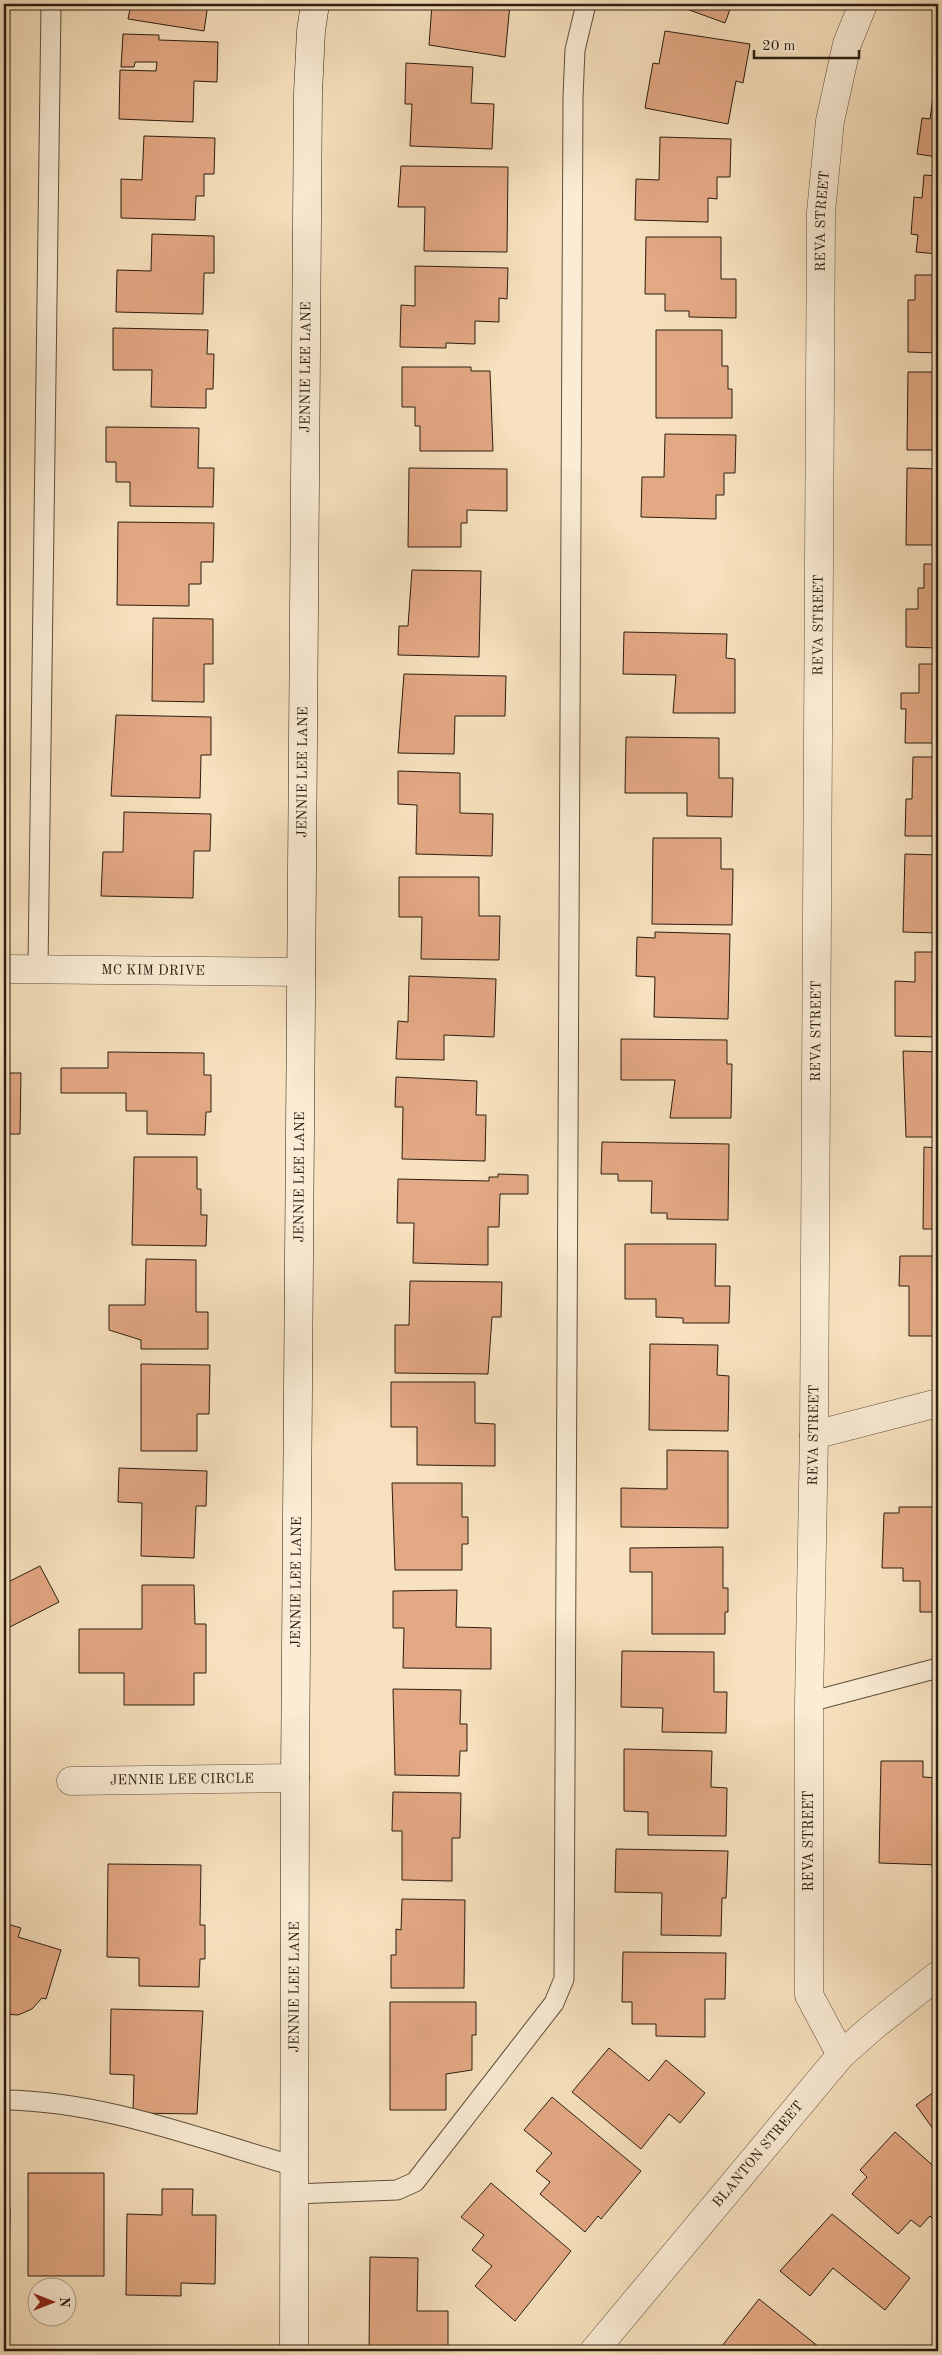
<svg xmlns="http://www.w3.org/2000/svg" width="942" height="2355" viewBox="0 0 942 2355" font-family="'Old Standard TT',serif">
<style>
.building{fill:#e3a884;stroke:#2b1e10}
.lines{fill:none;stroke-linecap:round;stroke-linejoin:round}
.lane-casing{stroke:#5e4f3c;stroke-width:21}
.street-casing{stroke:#5e4f3c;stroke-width:29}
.secondary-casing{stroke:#2b1e10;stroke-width:29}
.lane{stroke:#faecd5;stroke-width:19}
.street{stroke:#faecd5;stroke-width:28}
.secondary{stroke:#faecd5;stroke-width:28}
.labels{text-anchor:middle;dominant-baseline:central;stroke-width:4;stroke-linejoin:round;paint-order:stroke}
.street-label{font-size:14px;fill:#2b1e10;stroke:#faecd5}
</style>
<rect width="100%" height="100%" fill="#f7e1be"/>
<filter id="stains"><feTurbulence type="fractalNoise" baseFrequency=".004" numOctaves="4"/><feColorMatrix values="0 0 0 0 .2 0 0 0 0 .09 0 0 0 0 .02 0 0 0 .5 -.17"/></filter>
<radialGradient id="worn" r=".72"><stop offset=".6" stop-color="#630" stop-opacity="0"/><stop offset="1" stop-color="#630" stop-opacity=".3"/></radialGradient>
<!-- building -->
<path class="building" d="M131 4H208L204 31 128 19Z
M432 4H510L505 57 429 45Z
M673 4H732L725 23Z
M665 31 750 44 743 83 736 81 728 124 645 108 653 63 659 64Z
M123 34 159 35V40L218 42 217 82 194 81 193 122 119 119 120 70 156 71 157 62H135L134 67H121Z
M406 63 473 67 471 103 494 104 492 149 410 146 412 104H405Z
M936 74 938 75V157L917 154 922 118 930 119Z
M144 136 215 138 214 174H204V196H196L195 220 121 218V179L142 180Z
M660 137 731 139 730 177H717V199L708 198V222L635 220 636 179 659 180Z
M401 166 508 167 507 252 424 251 425 207H398Z
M924 175 938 176V254L916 252 918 235 911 234 914 197 922 198Z
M152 234 214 236V273H204L203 314 116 312 117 270 151 271Z
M646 237H721V279H736V318L689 317V311H665V294H645Z
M415 266 508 268 507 299 499 298V322L475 321V344L446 343V348L400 347 401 305 415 306Z
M915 275H938V353L908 352V300H915Z
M113 328 208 330 207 354H214L213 389H206V408L151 407 152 370H113Z
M656 330H722V366H728V389H732V418H656Z
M402 367H471V371H490L493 451H420V426H415V407H402Z
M908 372H938V450H907Z
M106 427 199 428 198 468H214L213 507 130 506V482H116V462H106Z
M665 434 736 435 735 473H724V495H716V519L641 517 642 477H664Z
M409 468 507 469V511L467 510V523H461V547H408Z
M907 468 938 469V545H906Z
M118 522 214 523 213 562H201V584H189V606L117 605Z
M924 564H938V648L906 647V609H918V588H924Z
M412 570 481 571 479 657 398 655 399 626H408Z
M153 618 213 619V664H204V702L152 701Z
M624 632 727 634 726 658 735 659V713H673L676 675 623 674Z
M919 664H938V743H905L906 709H901V693H919Z
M404 674 506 676 505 716H455L454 754 398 753Z
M116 715 211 717V755H201L200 798 111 796Z
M626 737 719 738V778H733L732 817 687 816V793H625Z
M913 757H938V836H905L906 799H912Z
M398 771 460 773V813L493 814 492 856 416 854 417 805 398 804Z
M124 812 211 814 210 851H194L193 898 101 896 103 852H123Z
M653 838H721V869H733L732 925 652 924Z
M905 854 938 855V933L903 932Z
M399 877H479V916H500L499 960 421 959 422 917H399Z
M655 932 730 934 728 1019 654 1017 655 977 636 976 637 937 655 938Z
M915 952H938V1037L895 1036V981L915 982Z
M409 976 496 979 494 1037 444 1035V1060L396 1059 398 1021 408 1022Z
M621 1039 727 1040V1064H732L731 1118H670L675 1080H621Z
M903 1051 938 1052V1137H906Z
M108 1052 204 1053V1075H211V1112H206L205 1135 147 1134V1111H126V1093H61V1068H108Z
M4 1073H21L20 1134H4Z
M396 1077 477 1081 476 1115H486L485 1161 402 1159 403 1107H395Z
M602 1142 729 1144 728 1220 667 1219V1213H651L652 1181H618V1174H601Z
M924 1147 938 1148V1229H923Z
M134 1157H197V1189H201V1215H207L206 1246 132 1245Z
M498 1174 528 1175V1194H500L499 1227H488V1265L413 1263 414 1223H397L398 1179 489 1181V1177H498Z
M625 1244H716L715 1286H730L729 1323H683V1318L656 1317V1299H625Z
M900 1256H938V1336H909V1286H899Z
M146 1259 196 1260V1312H208V1349H141V1340L109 1330V1305H145Z
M4 1277 9 1281 4 1287Z
M410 1281 502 1282 501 1317H492L488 1374 395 1373V1325H409Z
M650 1344 718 1345 717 1375 729 1376 728 1431 649 1430Z
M141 1364 210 1365 209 1414H197V1451H141Z
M391 1382H475V1423L495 1424V1466L417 1465V1427H391Z
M667 1450 728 1451V1528L621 1527V1488L667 1489Z
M119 1468 207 1471 206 1506H196L194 1558 141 1556 142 1503 118 1502Z
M392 1483H462V1517H468V1544H462V1570H395Z
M899 1507H934V1514H938V1612H920V1581H903V1568H882L884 1513H899Z
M723 1547V1588H728V1612H725V1634H652V1572H630V1548Z
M40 1566 59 1602 4 1630V1568L10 1581Z
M142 1585H194L195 1624H206V1673H194V1705H124V1673H79V1629H142Z
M457 1590 456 1627 491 1628V1669L403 1668 404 1628H393V1591Z
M622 1651 714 1652V1692H727L726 1733 662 1732 663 1708 621 1707Z
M393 1689 461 1690 460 1724H467V1751H460L459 1776 395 1775Z
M624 1749 712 1751 711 1787 727 1788 726 1836 648 1835V1812L624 1811Z
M881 1761H923V1777L938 1778V1865L879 1863Z
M393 1792 461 1793 460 1838H452V1881L402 1880V1831H392Z
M616 1849 728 1851 726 1898H722L721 1936 661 1935 662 1893 615 1892Z
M108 1864 201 1865 200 1925H205V1959H200L199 1987 139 1986V1958L107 1957Z
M402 1899 465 1900 464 1988H391V1955H396V1929L401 1930Z
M4 1923 21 1928 18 1937 61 1950 46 1999 42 1998 32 2009 18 2015 4 2014Z
M623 1952 726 1953 725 1999H705V2037L656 2036V2024H632V2002H622Z
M390 2002H476V2035H472V2070L446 2074V2110H390Z
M111 2009 203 2011 197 2114 133 2113 134 2075 110 2074Z
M609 2048 649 2081 666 2060 705 2093 680 2123 669 2114 641 2149 572 2092Z
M938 2089V2136L916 2105Z
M552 2097 641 2171 601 2219 598 2216 585 2232 540 2194 550 2182 536 2171 552 2153 524 2130Z
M895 2132 938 2170V2224L930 2216 920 2227 911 2220 898 2234 852 2194 867 2177 860 2170Z
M28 2173H104V2276H28Z
M491 2183 571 2251 515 2321 475 2286 492 2266 472 2250 484 2235 461 2217Z
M162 2189H193L192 2215H216L215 2284 181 2283V2296L126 2295 127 2214 162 2215Z
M4 2207H10L9 2281H4Z
M832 2214 910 2278 885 2310 833 2268 810 2296 780 2271Z
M370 2257 418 2258 417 2311H448V2351H369Z
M759 2299 824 2351H718Z"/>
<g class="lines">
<defs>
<path id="lane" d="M38 968 51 4
M809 1702 938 1668
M4 2100C103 2101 200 2139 294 2166
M294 2194 397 2190 415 2182 554 2003 564 1979 573 97 575 50 586 4"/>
<g id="street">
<path id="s1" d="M4 969 301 972"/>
<path d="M814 1435 938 1403"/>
<path id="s2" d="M71 1781 295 1778"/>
<path id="s3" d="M841 2055 809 1995V1702L814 1435 821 212 830 121 847 44 863 4"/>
<path id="s4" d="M594 2351 841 2055 875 2025 938 1975"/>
</g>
<g id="secondary">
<path id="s5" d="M294 2351 295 1778 308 93 311 31 315 4"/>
</g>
</defs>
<!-- lane casing -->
<use href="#lane" class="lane-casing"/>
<!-- street casing -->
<use href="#street" class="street-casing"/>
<!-- secondary casing -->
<use href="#secondary" class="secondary-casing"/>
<!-- lane -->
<use href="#lane" class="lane"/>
<!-- street -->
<use href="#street" class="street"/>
<!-- secondary -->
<use href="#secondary" class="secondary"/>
</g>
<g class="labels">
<!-- street labels -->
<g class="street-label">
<text stroke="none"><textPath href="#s3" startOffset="1842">REVA STREET</textPath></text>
<text stroke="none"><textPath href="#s5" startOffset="1984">JENNIE LEE LANE</textPath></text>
<text stroke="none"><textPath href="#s3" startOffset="1438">REVA STREET</textPath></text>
<text stroke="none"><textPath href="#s5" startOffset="1579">JENNIE LEE LANE</textPath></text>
<text stroke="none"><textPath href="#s1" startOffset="149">MC KIM DRIVE</textPath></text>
<text stroke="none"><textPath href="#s3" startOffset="1032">REVA STREET</textPath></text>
<text stroke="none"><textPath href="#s5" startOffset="1174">JENNIE LEE LANE</textPath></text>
<text stroke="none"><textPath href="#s3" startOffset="628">REVA STREET</textPath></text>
<text stroke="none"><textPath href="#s5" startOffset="769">JENNIE LEE LANE</textPath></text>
<text stroke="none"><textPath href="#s2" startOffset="111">JENNIE LEE CIRCLE</textPath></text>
<text transform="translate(809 1841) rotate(-90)">REVA STREET</text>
<text stroke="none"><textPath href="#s5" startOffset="364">JENNIE LEE LANE</textPath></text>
<text stroke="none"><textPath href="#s4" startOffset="256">BLANTON STREET</textPath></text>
</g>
</g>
<!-- margin -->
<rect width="942" height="2355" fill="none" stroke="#f7e1be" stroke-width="20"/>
<rect x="5" y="5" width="932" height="2345" fill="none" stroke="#2b1e10" stroke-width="2.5"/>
<rect x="10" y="10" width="922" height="2335" fill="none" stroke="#2b1e10"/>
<!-- north arrow -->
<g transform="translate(52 2302) rotate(90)"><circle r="24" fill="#faecd5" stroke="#a79a86"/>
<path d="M0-4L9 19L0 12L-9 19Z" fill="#8f2418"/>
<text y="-8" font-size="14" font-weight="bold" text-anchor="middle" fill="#2b1e10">N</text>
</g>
<!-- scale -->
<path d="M754 50v8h105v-8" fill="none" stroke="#2b1e10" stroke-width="2.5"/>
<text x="762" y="50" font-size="15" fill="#2b1e10" stroke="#faecd5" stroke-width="4" paint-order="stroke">20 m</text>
<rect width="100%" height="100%" filter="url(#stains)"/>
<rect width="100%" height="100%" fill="url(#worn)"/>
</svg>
